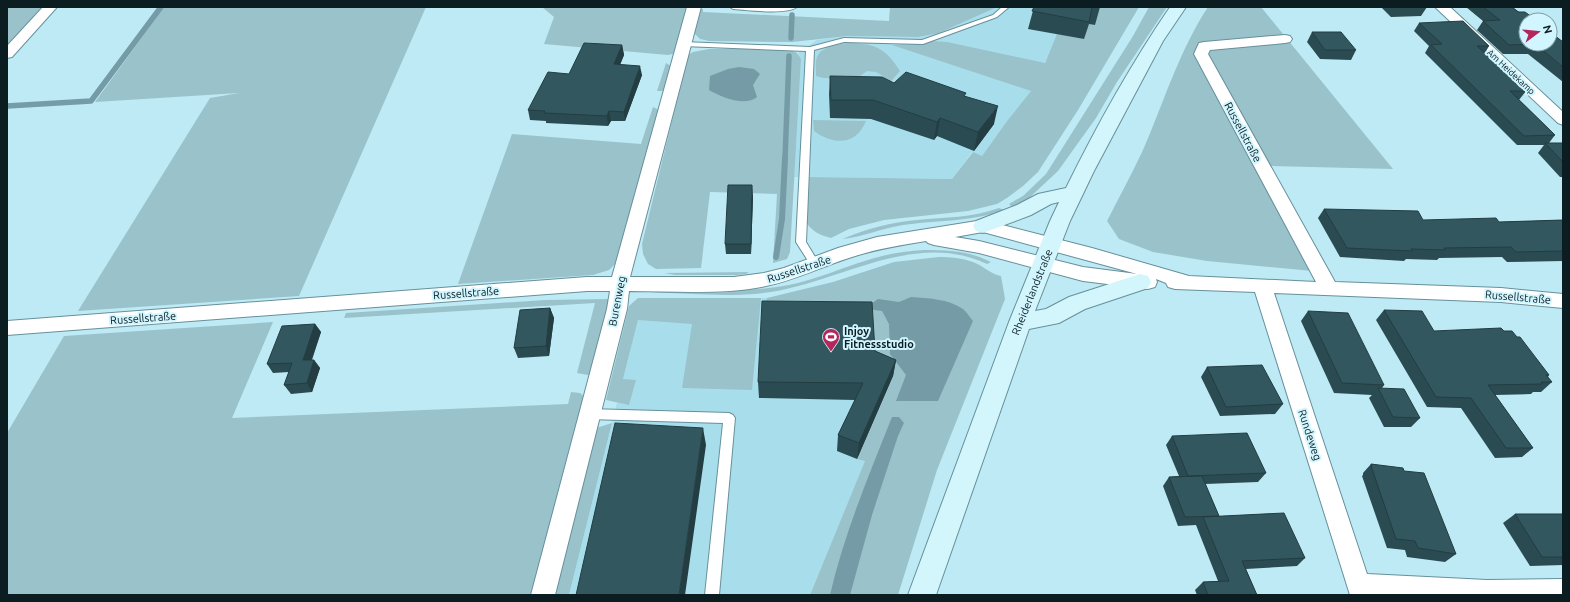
<svg xmlns="http://www.w3.org/2000/svg" width="1570" height="602" viewBox="0 0 1570 602" font-family="Ubuntu,sans-serif">
<style>
.built{fill:#a8deeb}
.green{fill:#9ac2cb}
.water{fill:#759ca6}
.lines{fill:none;stroke-linecap:round;stroke-linejoin:round}
.stream-far1{stroke:#759ca6;stroke-width:5.5}
.stream{stroke:#759ca6;stroke-width:6}
.lane-casing{stroke:#66909b;stroke-width:2}
.street-casing{stroke:#66909b;stroke-width:2}
.secondary-casing{stroke:#66909b;stroke-width:2}
.lane{fill:#fff;fill-rule:evenodd}
.street{fill:#fff;fill-rule:evenodd}
.secondary{fill:#d3f5fc;fill-rule:evenodd}
.wall{fill:#2b4b52}
.shaded-wall{fill:#233d42}
.building{fill:#32575f;stroke:#233d42}
.labels{text-anchor:middle;dominant-baseline:central;stroke-width:4;stroke-linejoin:round;paint-order:stroke}
.far-street-label{font-size:9px;fill:#0b1d21;stroke:#d2f6ff}
.street-label{font-size:11px;fill:#0b1d21;stroke:#d2f6ff}
.poi-label{font-size:11px;font-weight:bold;fill:#0b1d21;stroke:#d2f6ff;text-anchor:start}
</style>
<rect width="100%" height="100%" fill="#bdeaf5"/>
<!-- built -->
<path class="built" d="M926 7H1139L1108 58 1054 43 1031 91 1007 121 982 156 972 152 952 179 794 177 801 59 798 53 817 40 848 36 918 37Z
M943 273 810 595H569L640 311 651 300 767 298Z"/>
<!-- green -->
<path class="green" d="M7 7H42L7 45Z
M164 7H426L299 296 78 311 210 98 239 93 95 102Z
M542 7H688L676 53 668 55 544 44 554 17Z
M890 7H997L939 33 918 37 848 36 792 42 709 41 700 39 694 33 699 9H703V12L889 21Z
M1098 7H1139L1078 110 1038 172 1023 186 1007 198 997 204 968 211 884 220 849 229 831 238C819 235 812 231 805 221L808 177 952 179 973 152 982 156 1007 121 1031 91 892 45 920 44 930 41 947 42 1045 63 1057 34 1084 39 1087 23 1095 25Z
M1149 7H1167L1117 82 1096 118 1058 171 1028 199 1012 207 1009 204 1023 196 1046 174 1133 36Z
M1208 7H1261L1393 169 1265 166 1323 272 1207 261 1153 252 1119 239 1107 221C1119 197 1132 174 1143 150 1164 102 1179 51 1208 7Z
M852 43C877 44 887 50 900 71L886 87 883 76 876 72 867 71 856 79 823 78 816 76C816 70 815 62 817 57 822 45 841 44 852 43Z
M709 49H784C793 50 797 51 801 59L790 252 787 259 773 263 777 194 710 192 701 268 656 269 648 264 643 254 642 244 688 55 693 52Z
M666 63 671 66 664 91H657Z
M653 107 659 110 616 263 609 270 593 275 458 284 512 134 641 144Z
M813 120 866 121C856 146 833 145 814 131Z
M999 208 1004 210C971 222 937 220 903 225 882 228 863 237 842 239 867 229 891 222 917 220 946 217 971 218 999 208Z
M925 250C950 250 969 251 991 262L987 264C915 230 842 281 771 292 730 298 687 293 647 292L655 290C703 290 751 294 798 283 822 277 844 267 868 260 886 254 905 251 925 250Z
M939 257C950 257 962 258 973 262 984 266 990 274 1001 276L1005 299 937 470 898 595H810L865 461 857 459 893 377 763 318 767 298 833 282 894 262Z
M749 272 746 274 736 275H675L664 273Z
M638 298H761L752 390 682 388 692 324 638 320 623 379 636 380 629 405 606 400 629 306Z
M608 299 611 306 593 376 577 373 595 303 344 318 346 313 545 300Z
M273 322 232 418 568 404 571 392 580 393 587 399 533 595H7V433L64 336Z
M612 423 569 595H553L596 428Z"/>
<!-- water -->
<path class="water" d="M739 67 754 69 760 74 753 85 757 97C745 107 721 97 709 90L710 76 728 69Z
M911 297C927 298 949 299 963 309 967 312 970 318 973 321L938 401H896L906 375 890 354 889 324 882 311 874 310 871 308V304L878 299 899 302Z
M892 417H899L904 423 898 436 872 515 850 595H830C844 534 869 475 892 417Z"/>
<g class="lines">
<!-- stream-far1 -->
<path class="stream-far1" d="M791 38 792 15
M7 106 91 101 161 7
M785 159 789 56"/>
<!-- stream -->
<path class="stream" d="M776 257 782 219 785 158"/>
<defs>
<path id="lane" d="M730 7H797C786 15 748 10 733 9Z
M1002 7H1009L997 17 923 44 844 42 814 50 806 242 820 265 815 268 812 267 796 242 806 51 683 46 679 44 683 42 810 47 844 38 922 40 993 15Z
M588 409 729 413 733 415 735 418 719 595H705L723 423 588 419 584 417 582 414 584 411Z"/>
<path id="street" d="M43 7H57L12 57 7 58V46Z
M687 7H701L630 277H734L764 273 784 268 838 248 877 237 983 220 1092 248 1189 276 1316 282 1194 54 1199 43 1204 42 1285 35 1290 36 1292 39 1290 42 1285 43 1210 50 1208 54 1335 282 1501 288 1563 294V308L1501 302 1274 293 1367 574 1487 580 1563 579V595H1350L1255 292 1175 289 1168 287 1166 283 1156 279 1157 282 1155 287 1148 289 1083 281 979 253 934 245 928 243 926 241C901 245 876 249 852 257 823 266 796 280 766 286 725 295 671 291 629 291L627 309 555 595H531L607 309 610 291H587L7 335V321L587 277H612ZM983 232 1137 274 1083 267 979 241 955 237Z
M1435 7H1450L1563 112V125L1558 123Z"/>
<path id="secondary" d="M1170 7H1186L1163 41 1094 171 1070 221 1035 311 1046 309 1069 297 1140 274 1148 276 1151 282 1148 288 1085 309 1059 323 1029 329 936 595H908L1009 322 1050 221 1059 202 1051 204 1031 215 983 233 976 231 973 226 976 221 1017 205 1038 194 1066 188C1097 125 1131 64 1170 7Z"/>
</defs>
<!-- lane casing -->
<use href="#lane" class="lane-casing"/>
<!-- street casing -->
<use href="#street" class="street-casing"/>
<!-- secondary casing -->
<use href="#secondary" class="secondary-casing"/>
<!-- lane -->
<use href="#lane" class="lane"/>
<!-- street -->
<use href="#street" class="street"/>
<!-- secondary -->
<use href="#secondary" class="secondary"/>
</g>
<!-- wall -->
<path class="wall" d="M1034 7H1100L1095 25 1089 24 1084 39 1028 29Z
M1381 7H1427L1421 16 1391 17Z
M1466 7H1512L1563 42V82L1528 54H1503L1477 30 1483 21Z
M1419 23 1489 46 1485 53 1526 91 1519 100 1555 135 1549 143H1563V177H1560L1538 153 1544 145H1517L1425 53 1429 46 1414 31Z
M1312 32 1356 50 1351 60 1320 59 1307 42Z
M622 45 624 55 620 65 642 75 625 121H611L608 126 546 123V121L530 120 528 110 569 74Z
M830 76 894 83 965 96 994 124 974 151 937 136 934 140 871 119 830 118 829 94Z
M753 196 751 254H726L725 244Z
M1324 209 1423 220 1499 222 1563 220V261L1507 262 1502 257 1439 258 1437 260 1406 259 1404 261 1340 257 1318 218Z
M550 308 554 318 549 356 518 358 514 348Z
M1384 310 1434 331H1504L1517 337 1549 375 1548 377 1552 382 1541 392H1533L1531 394 1495 395 1533 448 1522 457 1495 458 1461 408 1427 407 1376 320Z
M1308 311 1384 385 1382 388 1420 418 1411 427H1384L1369 398 1372 395 1334 393 1301 321Z
M315 324 321 332 312 360H314L320 368 312 392 291 394 284 385 289 372 273 373 267 364Z
M875 351 896 360 893 376 857 459 837 451 838 435 855 400 759 398 758 382Z
M1207 367 1283 404 1275 414 1220 416 1201 377Z
M1172 436 1266 473 1258 482 1205 484 1219 516 1305 558 1297 566 1246 569 1257 595H1197L1195 590 1203 582 1218 581 1196 525 1178 526 1163 486 1169 477 1179 476 1166 445Z
M1371 464 1404 471 1456 554 1445 562 1407 557 1405 550 1387 548 1362 476 1363 475V473Z
M1515 514H1563V565L1530 566 1503 523Z"/>
<!-- shaded-wall -->
<path class="shaded-wall" d="M622 45 624 55 616 74 614 64Z
M640 66 642 75 625 121 624 112Z
M998 106 994 124 974 151 978 132Z
M609 111 611 121 608 126 607 116Z
M940 118 937 136 934 140 937 122Z
M752 185 753 196 751 254V244Z
M550 308 554 318 549 356 546 346Z
M315 324 321 332 308 369 303 360Z
M314 360 320 368 312 392 307 383Z
M896 360 893 376 857 459 859 443Z
M703 428 706 445 685 595H679Z"/>
<!-- building -->
<path class="building" d="M1034 7H1092L1089 22 1032 11Z
M1483 7H1512L1518 12H1525L1536 20H1526V44H1550V32L1563 42V67L1535 44 1509 45 1483 21 1500 20Z
M1463 21 1489 46H1477L1526 91H1510L1555 135 1524 136 1431 45 1442 44 1419 23Z
M1312 32H1341L1356 50H1325Z
M584 43 622 45 614 64 640 66 624 112 609 111 607 116 544 113 545 111 528 110 548 72 569 74Z
M906 72 966 93 964 96 998 106 978 132 940 118 937 122 873 100H831L830 76 882 77 894 83Z
M1545 143H1563V162Z
M728 185H752L751 244H725Z
M1324 209 1418 211 1423 220 1496 218 1499 222 1563 220V251L1516 252 1511 247 1444 248 1445 250 1411 249 1412 251 1347 248Z
M762 301 872 302 875 351 896 360 859 443 838 435 863 383 758 382Z
M550 308 546 346 514 348 520 310Z
M1384 310 1422 311 1434 331 1501 328 1504 331H1512L1517 337H1520L1549 375H1546L1552 382H1541L1542 384 1488 385 1533 448H1506L1471 398 1436 397Z
M1308 311 1348 313 1384 385 1342 383Z
M315 324 303 360H314L307 383 284 385 292 363 267 364 282 326Z
M1262 365 1283 404 1226 407 1207 367Z
M1378 388 1404 389 1420 418 1393 417Z
M615 423 703 428 679 595H576Z
M1247 433 1266 473 1188 476 1172 436Z
M1371 464 1403 468 1404 471 1424 473 1456 554 1418 548 1415 541 1396 539 1371 466 1372 467Z
M1202 476 1219 516 1185 517 1169 477Z
M1284 513 1305 558 1242 561 1257 595H1208L1203 582 1229 581 1203 517Z
M1515 514H1563V557H1542Z"/>
<!-- icons -->
<defs>
<symbol id="stadium-pin" viewBox="-11 -11 22 30"><path d="M0 17L-7.5 6A9.5 9.5 0 1 1 7.5 6Z" fill="#b4275b" stroke="#d2f6ff"/><path d="M0-5a6.5 5 0 1 0 0 10a6.5 5 0 1 0 0-10ZM-3.5-1.8h7v3.6h-7Z" fill="#fff"/></symbol>
</defs>
<g fill-rule="evenodd">
<use href="#stadium-pin" x="821" y="327" width="20" height="27"/>
</g>
<g class="labels">
<!-- far-street labels -->
<g class="far-street-label">
<text transform="translate(1511 72) rotate(43)">Am Heidekamp</text>
</g>
<!-- street labels -->
<g class="street-label">
<text transform="translate(1243 132) rotate(62)">Russellstraße</text>
<text transform="translate(799 269) rotate(-18)">Russellstraße</text>
<text transform="translate(1032 292) rotate(-68)">Rheiderlandstraße</text>
<text transform="translate(466 293) rotate(-4)">Russellstraße</text>
<text transform="translate(1518 297) rotate(5)">Russellstraße</text>
<text transform="translate(617 301) rotate(-79)">Burenweg</text>
<text transform="translate(143 318) rotate(-4)">Russellstraße</text>
<text transform="translate(1310 435) rotate(72)">Rundeweg</text>
</g>
<!-- poi labels -->
<g class="poi-label">
<text x="844" y="331">Injoy<tspan x="844" dy="13">Fitnessstudio</tspan></text>
</g>
</g>
<!-- border -->
<rect width="1570" height="602" fill="none" stroke="#0b1d21" stroke-width="16"/>
<!-- north arrow -->
<g transform="translate(1538 32) rotate(74)"><circle r="19" fill="#d2f6ff" stroke="#829fa6"/>
<path d="M0-3L7 15L0 10L-7 15Z" fill="#b4275b"/>
<text y="-6" font-size="11" font-weight="bold" text-anchor="middle" fill="#0b1d21">N</text>
</g>
</svg>
